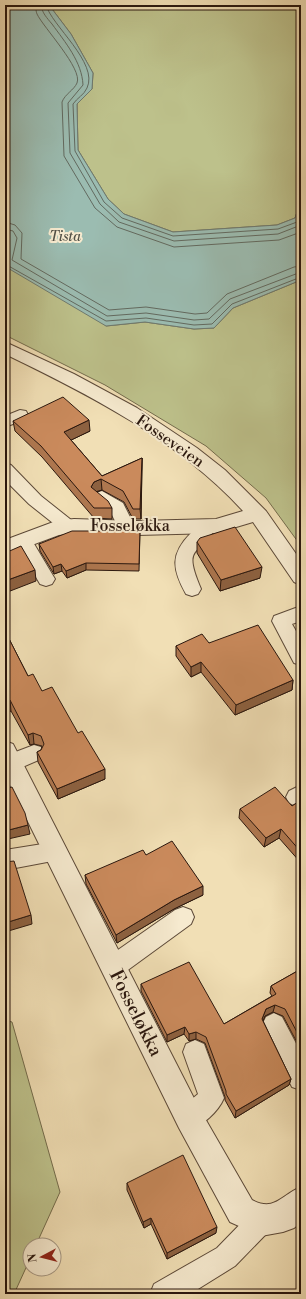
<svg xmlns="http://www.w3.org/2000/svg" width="306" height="1299" viewBox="0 0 306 1299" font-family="'Libre Bodoni',serif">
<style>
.green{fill:#bdc18b;stroke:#746c4c}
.water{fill:#9bbcb1;stroke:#6e7a70}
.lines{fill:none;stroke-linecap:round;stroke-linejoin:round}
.shore{stroke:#626a60;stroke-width:1}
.lane-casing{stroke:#5c4938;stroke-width:2}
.street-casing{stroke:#5c4938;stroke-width:2}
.lane{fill:#f6eacf;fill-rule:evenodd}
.street{fill:#f6eacf;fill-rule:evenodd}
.wall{fill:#ae774f;stroke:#2a170e}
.shaded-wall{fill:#8d6140;stroke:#2a170e}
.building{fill:#ca8a5c;stroke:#2a170e}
.labels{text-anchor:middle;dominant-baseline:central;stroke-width:4;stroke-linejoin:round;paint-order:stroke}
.far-water-label{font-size:14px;font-style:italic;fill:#525147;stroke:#f6eacf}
.street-label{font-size:16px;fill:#2a170e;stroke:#f6eacf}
.near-street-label{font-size:19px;fill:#2a170e;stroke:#f6eacf}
</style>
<rect width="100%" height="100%" fill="#f1dfb5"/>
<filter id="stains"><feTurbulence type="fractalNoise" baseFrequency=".005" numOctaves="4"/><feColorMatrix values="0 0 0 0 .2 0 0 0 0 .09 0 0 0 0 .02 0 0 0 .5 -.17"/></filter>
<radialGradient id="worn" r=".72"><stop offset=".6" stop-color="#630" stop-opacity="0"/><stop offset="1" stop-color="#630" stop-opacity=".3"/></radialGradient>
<!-- green -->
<path class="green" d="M49 5H301V200L295 218 277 225 173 232 124 214 108 199 78 150 77 104 92 89 93 73 71 34Z
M5 237 106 326 145 322 194 329 214 328 233 308 301 280V546L266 498 206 446 105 385 5 335Z
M5 1020 12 1022 60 1192 36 1245H30V1259L14 1294H5Z"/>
<!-- water -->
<path class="water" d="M5 5H49L71 34 93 73 92 89 77 104 78 150 108 199 124 214 173 232 277 225 295 218 301 200V280L233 308 214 328 194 329 145 322 106 326 6 267 8 238 5 237Z"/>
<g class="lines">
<!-- shore -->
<path class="shore" d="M35 5C36 8 36 12 37 14 43 27 83 69 77 83 74 90 65 94 62 102L64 156 95 208 117 227 174 247 279 240 301 232
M41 5C42 13 47 18 52 24 65 42 82 62 83 85L68 103 70 153 100 204 119 222 174 241 278 234 301 225
M46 5C51 25 99 63 87 88 84 95 77 98 73 104L75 151 104 202 122 218 173 236 278 229 297 222 301 214
M5 222 15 225 22 233 21 259 109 310 146 307 195 314 207 313 227 294 294 267 301 266
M5 229 13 231 17 238 12 260 107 316 146 313 194 320 209 319 230 299 301 272
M5 264 106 321 146 318 194 325 212 324 232 304 301 277"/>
<defs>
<path id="lane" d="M20 410 26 411 28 415 26 419 5 427V416Z
M5 463 11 465 41 496 75 523 78 527 75 531 69 533 63 531 29 504 5 480Z
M102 491 123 503 135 527 132 531 126 533 120 531 110 511 96 501 93 497 96 493Z
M208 520 214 522 217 526C198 558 182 544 201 589L198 594 192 596 186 594C172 569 170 554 191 533 196 527 200 522 208 520Z
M24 535 30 537 52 574 55 579 52 584 46 586 40 584 15 541 18 537Z
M301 606V621L292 624 301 640V665L294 663 272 621 274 616Z
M34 745 41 747 44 753 41 759 11 772 5 769V756Z
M301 785V804L296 806 289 803 286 797 289 791Z
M55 842 63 845 66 852 63 859 5 870V850Z
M183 907 191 910 194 917 191 924 121 975 113 978 105 975 101 967 105 959 175 910Z
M274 1013 282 1017 301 1053V1090L292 1087 262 1025 266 1017Z
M195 1040 204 1044 224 1098C218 1112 203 1125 189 1131L180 1127 176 1118 180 1109 198 1094 183 1052 186 1044Z
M261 1208 270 1212 274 1221 270 1230 235 1266 190 1294H150L154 1284 217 1248 252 1212Z"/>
<path id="street" d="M5 342 74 374 137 408 197 448 225 470 266 511 301 561V585L294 582 253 522 216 533 137 535 74 533 59 535 5 555V540L56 521 74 519 137 521 216 519 243 511C178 440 90 395 5 354Z
M5 741 13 744 199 1108 252 1200C275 1212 281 1195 301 1187V1222L294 1228 283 1232 261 1236 230 1222 179 1128 5 775Z"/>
</defs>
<!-- lane casing -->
<use href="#lane" class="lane-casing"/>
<!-- street casing -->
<use href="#street" class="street-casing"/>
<!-- lane -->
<use href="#lane" class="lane"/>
<!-- street -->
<use href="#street" class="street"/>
</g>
<!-- wall -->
<path class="wall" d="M13 421 90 431 71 440 102 476 142 458 141 519H133L124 502 102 490 96 492 112 508V519L94 518 42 457 15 431Z
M109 529 140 530 139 571 86 570 67 578 62 571 54 574 40 551 39 544 109 531Z
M197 542 260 578 220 591 197 553Z
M5 631 28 676 42 691 105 779 58 799 38 762 37 752 41 750 42 746 34 744 30 745 11 711 5 713Z
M209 643 293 680 292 690 235 715 201 672 191 677 176 656V646Z
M301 800V863L279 838 264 847 239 818 240 809 292 806Z
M146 855 203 895 174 909 117 943 86 884 85 875Z
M301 969V1050L283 1016 273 1012 265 1016 263 1021 291 1079 289 1085 235 1118 225 1100V1097L205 1043 196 1039 189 1041 184 1034 167 1042 141 991V984L224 1024 272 996 270 993 271 986Z
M127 1183 216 1233 167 1259 151 1224 144 1228 127 1190Z"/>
<!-- shaded-wall -->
<path class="shaded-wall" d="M89 420 90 431 65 443 64 432Z
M142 458V469L141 519 140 509Z
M101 479 102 490 95 492 91 487 94 482Z
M86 563V570L67 578 66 571Z
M61 564 62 571 54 574 53 567Z
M262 567 260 578 220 591 221 580Z
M35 570 36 581 5 593V581Z
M201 662V672L191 677V667Z
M293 680 292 690 235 715 236 705Z
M10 700 11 711 5 713V702Z
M33 733 34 744 30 745 28 735Z
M105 769V779L58 799 57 789Z
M28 825 30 834 8 839 9 848 5 849V831Z
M281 829 279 838 264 847 266 838Z
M203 886V895L174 909 117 943 116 935 174 900Z
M31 915 32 924 5 932V923Z
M275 1005 273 1012 265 1016 261 1026 262 1019 266 1009Z
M185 1027 184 1034 167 1042V1035Z
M196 1032V1039L189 1041V1034Z
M291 1079 289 1085 235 1118 236 1111Z
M151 1218V1224L144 1228 143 1222Z
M217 1227 216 1233 167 1259V1253Z"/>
<!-- building -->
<path class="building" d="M63 397 89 420 64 432 102 476 142 458 140 509H133L123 491 101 479 94 482 91 487 108 501 112 508H94L41 446 13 421Z
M235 527 262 567 221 580 197 542 200 538Z
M109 529 140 530 139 564 86 563 66 571 61 564 53 567 39 544 72 531H111Z
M21 546 35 570 5 581V553Z
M258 625 293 680 236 705 201 662 191 667 176 646 202 634 209 643Z
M5 631 28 676 33 674 42 691 52 687 78 733 82 731 105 769 57 789 37 752 41 750 44 744 41 736 33 733 28 735 10 700 5 702Z
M12 787 25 813 28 825 5 831V789Z
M275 787 292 806 301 800V852L281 829 266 838 240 809Z
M5 831 7 839 5 840Z
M172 841 203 886 174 900 116 935 85 875 143 850 146 855Z
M14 861 31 915 5 923V862Z
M189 962 224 1024 276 994 271 986 301 969V1040L285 1009 275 1005 266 1009 262 1019 291 1079 236 1111 226 1094V1091L206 1037 196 1032 189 1034 185 1027 167 1035 141 984Z
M183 1155 217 1227 167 1253 151 1218 143 1222 127 1183Z"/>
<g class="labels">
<!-- far-water labels -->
<g class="far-water-label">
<text x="65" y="237">Tista</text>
</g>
<!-- street labels -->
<g class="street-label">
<text transform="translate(170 441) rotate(35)">Fosseveien</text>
<text x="130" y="526">Fosseløkka</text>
</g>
<!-- near-street labels -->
<g class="near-street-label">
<text transform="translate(136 1013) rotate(63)">Fosseløkka</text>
</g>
</g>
<!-- margin -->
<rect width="306" height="1299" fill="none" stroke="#f1dfb5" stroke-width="20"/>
<rect x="6" y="6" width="294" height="1287" fill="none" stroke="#2a170e" stroke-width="2"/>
<rect x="10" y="10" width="286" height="1279" fill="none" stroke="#2a170e"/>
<!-- north arrow -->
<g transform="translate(42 1257) rotate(263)"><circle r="19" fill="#f6eacf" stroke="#a49682"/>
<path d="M0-3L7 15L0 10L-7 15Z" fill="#8f2418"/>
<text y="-6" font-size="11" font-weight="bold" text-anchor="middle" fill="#2a170e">N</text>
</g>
<rect width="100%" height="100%" filter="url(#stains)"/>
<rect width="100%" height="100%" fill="url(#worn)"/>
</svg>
